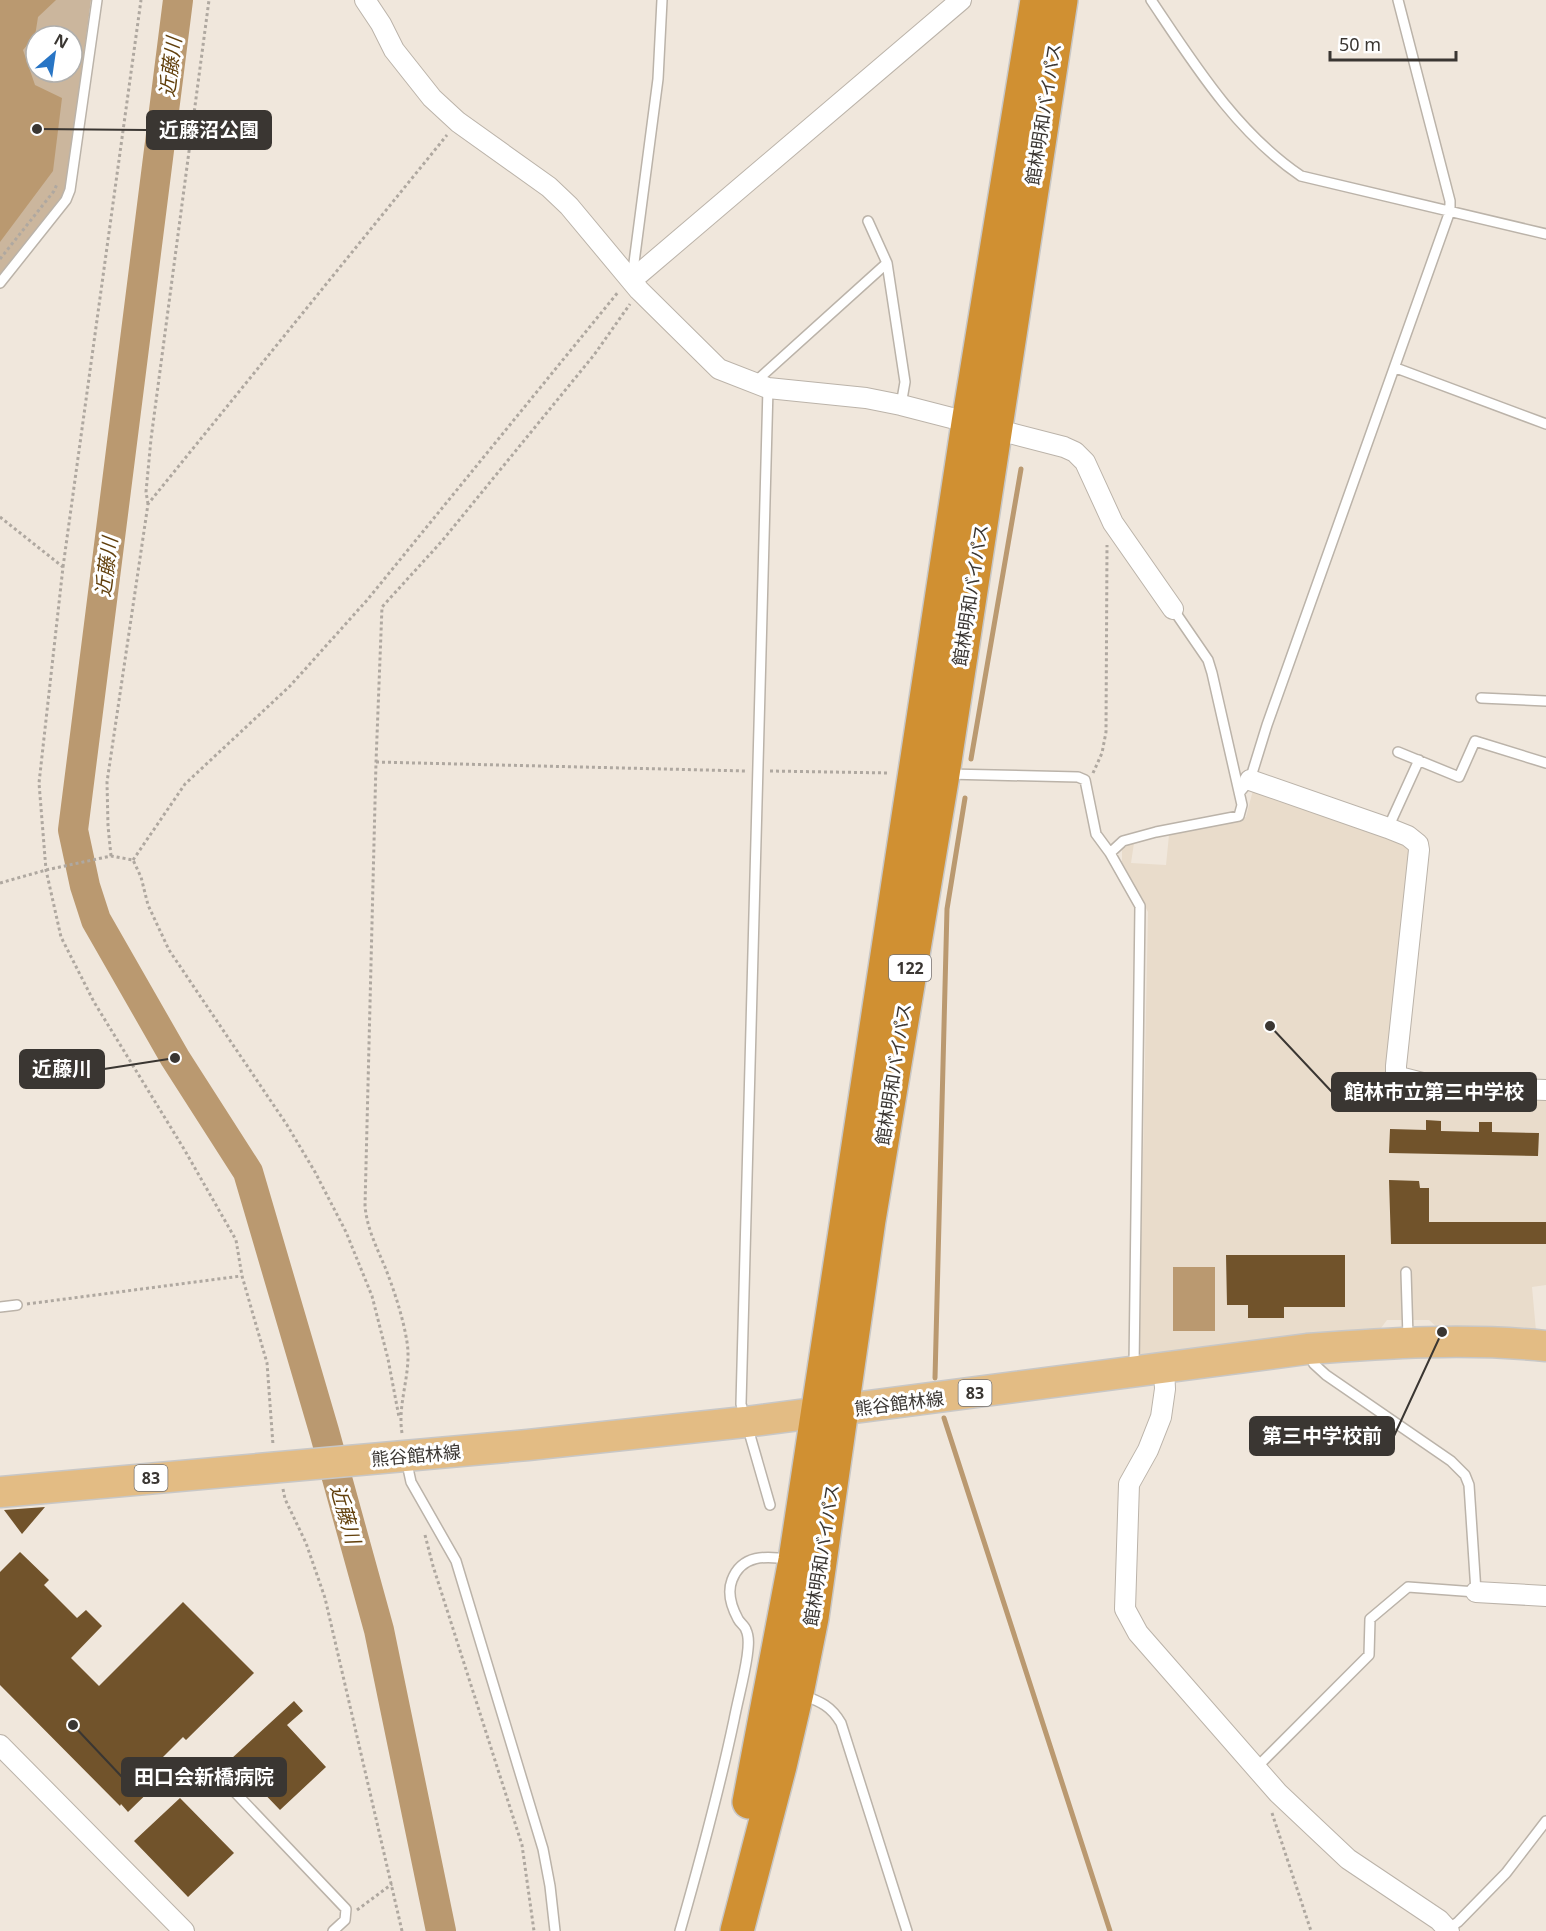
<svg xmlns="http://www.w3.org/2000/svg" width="1546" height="1931" viewBox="0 0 1546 1931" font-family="'Noto Sans','Noto Sans JP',sans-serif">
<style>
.built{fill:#e9dccb}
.green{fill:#cbb69d;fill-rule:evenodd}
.water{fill:#ba9970}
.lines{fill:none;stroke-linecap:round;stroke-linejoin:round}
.stream{stroke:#ba9970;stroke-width:5}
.river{stroke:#ba9970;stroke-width:30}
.building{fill:#71532b}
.lane-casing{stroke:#bbb3a9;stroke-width:12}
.street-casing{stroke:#bbb3a9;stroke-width:22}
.primary-casing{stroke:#c8c7c6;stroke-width:33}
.highway-casing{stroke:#c8c7c6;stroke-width:36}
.path{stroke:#afa8a0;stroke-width:3;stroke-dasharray:3 3;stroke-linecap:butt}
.lane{stroke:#fff;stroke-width:9}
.street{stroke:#fff;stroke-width:20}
.primary{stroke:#e3bc84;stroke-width:30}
.highway{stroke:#d09032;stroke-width:33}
.labels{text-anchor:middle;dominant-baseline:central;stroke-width:6;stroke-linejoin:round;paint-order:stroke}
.shield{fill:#fff;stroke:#757270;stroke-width:1.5}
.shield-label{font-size:16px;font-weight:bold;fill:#3a3632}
.street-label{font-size:18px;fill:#3a3632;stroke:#fff}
.water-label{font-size:20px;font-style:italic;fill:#62400c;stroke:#fff}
.leader{fill:none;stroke:#3a3632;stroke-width:2}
.callout-dot{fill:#3a3632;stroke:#fff;stroke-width:2}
.callout{fill:#3a3632;stroke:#3a3632;stroke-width:2}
.callout-label{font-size:20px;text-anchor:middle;font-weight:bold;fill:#fff}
</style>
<rect width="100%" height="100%" fill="#f0e7dc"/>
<!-- built -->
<path class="built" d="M1253 790 1410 843 1389 1080 1546 1096V1285L1532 1287 1536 1331 1439 1329 1429 1320H1387L1378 1332 1145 1358 1139 1353 1148 912 1122 862V847L1134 843 1131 863 1166 865 1169 835 1246 817Z"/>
<!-- green -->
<path class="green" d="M0 0H91L67 185 62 198 0 275ZM36 36H72V72H36Z"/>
<!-- water -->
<path class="water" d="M0 0H56L38 17 35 36 23 50 35 85 62 98 53 171 0 242Z
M1173 1267H1215V1331H1173Z"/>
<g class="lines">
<!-- stream -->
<path class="stream" d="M971 759 1021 469
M935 1378 947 909 965 798
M944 1418 1110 1931"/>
<!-- river -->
<path class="river" d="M178 0 73 830 85 886 96 920 175 1058 248 1172 324 1431 379 1630 441 1931"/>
</g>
<!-- building -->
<path class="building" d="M1426 1120 1441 1121V1131L1479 1132V1122H1492V1132L1539 1133 1538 1156 1389 1153 1390 1129 1426 1130Z
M1389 1180 1419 1181 1420 1188H1429V1222H1546V1244H1391Z
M1226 1255H1345V1307H1284V1318H1248V1305H1227Z
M45 1507 22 1534 4 1510Z
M20 1552 49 1580 44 1585 77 1618 86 1610 102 1626 71 1658 99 1686 183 1602 254 1673 186 1740 183 1737 156 1764 166 1775 128 1812 121 1804 120 1806 0 1685V1572Z
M294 1701 303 1711 287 1725 326 1767 280 1810 231 1759Z
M180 1798 234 1853 188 1897 134 1841Z"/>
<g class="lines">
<defs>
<path id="lane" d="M1151 0C1194 64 1236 132 1301 176L1546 234
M868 221 887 263 905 382 901 405
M632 278 658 79 662 0
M0 283 66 200 70 190 97 0
M1396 368 1546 424
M754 383 887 263
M768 388 741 1404 770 1505
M1481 698 1546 701
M1398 752 1459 777 1475 741 1546 763
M947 774 1078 777 1085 780 1096 834 1110 853 1140 906 1134 1367
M1240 792 1250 780 1267 725 1450 211V201L1398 0
M1388 828 1419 760
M1110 853 1123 841 1156 832 1239 816 1242 805 1212 673 1208 660 1173 609
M1406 1272 1408 1337
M0 1307 17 1305
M406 1459 411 1482 456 1561 543 1849 550 1886 555 1931
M803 1695C821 1702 831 1706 841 1723L907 1931
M210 1766 346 1909 345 1920 333 1931
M1256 1768 1369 1655 1370 1619 1408 1587 1476 1592 1469 1485 1465 1475 1451 1461 1326 1375 1314 1364 1309 1355
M1446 1930 1458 1922 1506 1873 1546 1821
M680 1931C700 1861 719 1791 734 1720 738 1699 744 1678 747 1657 748 1649 750 1638 746 1630 745 1626 740 1623 738 1619 732 1608 727 1593 732 1580 742 1554 766 1556 789 1559"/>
<path id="street" d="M365 0 381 24 394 50 432 98 458 122 549 187 569 206 639 290 719 369 768 388 866 398 901 405 1064 447 1075 452 1085 462 1113 523 1173 609
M632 280 961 0
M1250 780 1388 828 1408 836 1418 844 1419 850 1396 1066V1073L1399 1077 1434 1086 1546 1090
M1164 1368 1165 1389 1161 1417 1148 1450 1129 1484 1125 1609 1138 1633 1278 1793 1348 1859 1439 1920 1449 1931
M1476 1592 1546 1596
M0 1745 184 1931"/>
<path id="primary" d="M0 1492 528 1445 745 1422 1307 1349C1387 1343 1466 1338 1546 1346"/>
<path id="highway" d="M749 1802 795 1560 968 423 1037 0
M737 1931 780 1766 797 1693 812 1618 869 1220 943 774 1061 0"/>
</defs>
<!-- lane casing -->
<use href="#lane" class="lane-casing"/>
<!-- street casing -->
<use href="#street" class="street-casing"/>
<!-- primary casing -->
<use href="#primary" class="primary-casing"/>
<!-- highway casing -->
<use href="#highway" class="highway-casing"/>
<!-- path -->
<path class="path" d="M0 259 54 191 57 184
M148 504 146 492 151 439 209 0
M0 517 63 567 39 783 46 870 61 937 94 1002 184 1149 236 1240 242 1276 267 1363 273 1445
M63 567 141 0
M376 762 746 771
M770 771 890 773
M1093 773 1102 753 1106 732 1107 545
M111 856 108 826 107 782 148 504 447 135
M133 860 185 784 290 686 368 599 619 291
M0 883 46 870 111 856 133 860 141 877 148 905 169 950 287 1125 315 1172 346 1232 372 1296 388 1359 399 1417
M27 1304 241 1276
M402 1433C397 1403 412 1373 407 1342 403 1317 394 1290 385 1267 376 1246 367 1228 365 1206L376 762 382 607 442 541 594 355 630 304
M283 1489 285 1499 306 1543 325 1598 402 1931
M425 1535 433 1566 522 1845 534 1931
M1272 1813 1311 1931
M357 1910 392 1884"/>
<!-- lane -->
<use href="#lane" class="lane"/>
<!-- street -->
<use href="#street" class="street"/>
<!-- primary -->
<use href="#primary" class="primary"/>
<!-- highway -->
<use href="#highway" class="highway"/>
</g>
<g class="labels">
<!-- shield labels -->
<g class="shield">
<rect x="889" y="955" width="42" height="26" rx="4.5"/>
<rect x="958.5" y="1380" width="33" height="26" rx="4.5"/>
<rect x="134.5" y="1465" width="33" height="26" rx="4.5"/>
</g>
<g class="shield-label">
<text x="910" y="968">122</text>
<text x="975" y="1393">83</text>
<text x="151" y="1478">83</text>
</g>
<!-- street labels -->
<g class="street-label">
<text transform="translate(1043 114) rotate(-81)">館林明和バイパス</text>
<text transform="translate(970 595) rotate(-81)">館林明和バイパス</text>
<text transform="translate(893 1074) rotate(-81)">館林明和バイパス</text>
<text transform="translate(899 1403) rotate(-7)">熊谷館林線</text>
<text transform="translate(416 1455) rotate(-5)">熊谷館林線</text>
<text transform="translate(821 1555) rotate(-81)">館林明和バイパス</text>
</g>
<!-- water labels -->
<g class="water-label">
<text transform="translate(170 67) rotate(-83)">近藤川</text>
<text transform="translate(106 567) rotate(-83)">近藤川</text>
<text transform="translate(346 1514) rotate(74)">近藤川</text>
</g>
</g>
<!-- callouts -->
<path class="leader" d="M37 129L147 130M175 1058L104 1069M1270 1026L1332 1092M1442 1332L1394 1436M73 1725L122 1777"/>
<g class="callout-dot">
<circle cx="37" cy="129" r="6"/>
<circle cx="175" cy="1058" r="6"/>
<circle cx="1270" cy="1026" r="6"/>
<circle cx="1442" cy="1332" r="6"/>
<circle cx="73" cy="1725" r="6"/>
</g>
<g class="callout">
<rect x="147" y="111" width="124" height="38" rx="6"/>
<rect x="20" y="1050" width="84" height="38" rx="6"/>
<rect x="1332" y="1073" width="204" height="38" rx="6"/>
<rect x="1250" y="1417" width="144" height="38" rx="6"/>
<rect x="122" y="1758" width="164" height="38" rx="6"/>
</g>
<g class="callout-label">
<text x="209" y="137">近藤沼公園</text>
<text x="62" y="1076">近藤川</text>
<text x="1434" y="1099">館林市立第三中学校</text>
<text x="1322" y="1443">第三中学校前</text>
<text x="204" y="1784">田口会新橋病院</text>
</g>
<!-- north arrow -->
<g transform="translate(54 54) rotate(29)"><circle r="28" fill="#ffffff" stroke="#b0afad" stroke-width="1.5"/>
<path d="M0-4.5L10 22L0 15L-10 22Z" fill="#2875c5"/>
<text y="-9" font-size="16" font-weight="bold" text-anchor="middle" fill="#3a3632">N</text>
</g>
<!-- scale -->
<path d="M1330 51v9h126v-9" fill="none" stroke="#3a3632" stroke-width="3"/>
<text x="1339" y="51" font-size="18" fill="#3a3632" stroke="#ffffff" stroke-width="4.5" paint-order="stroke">50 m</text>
</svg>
